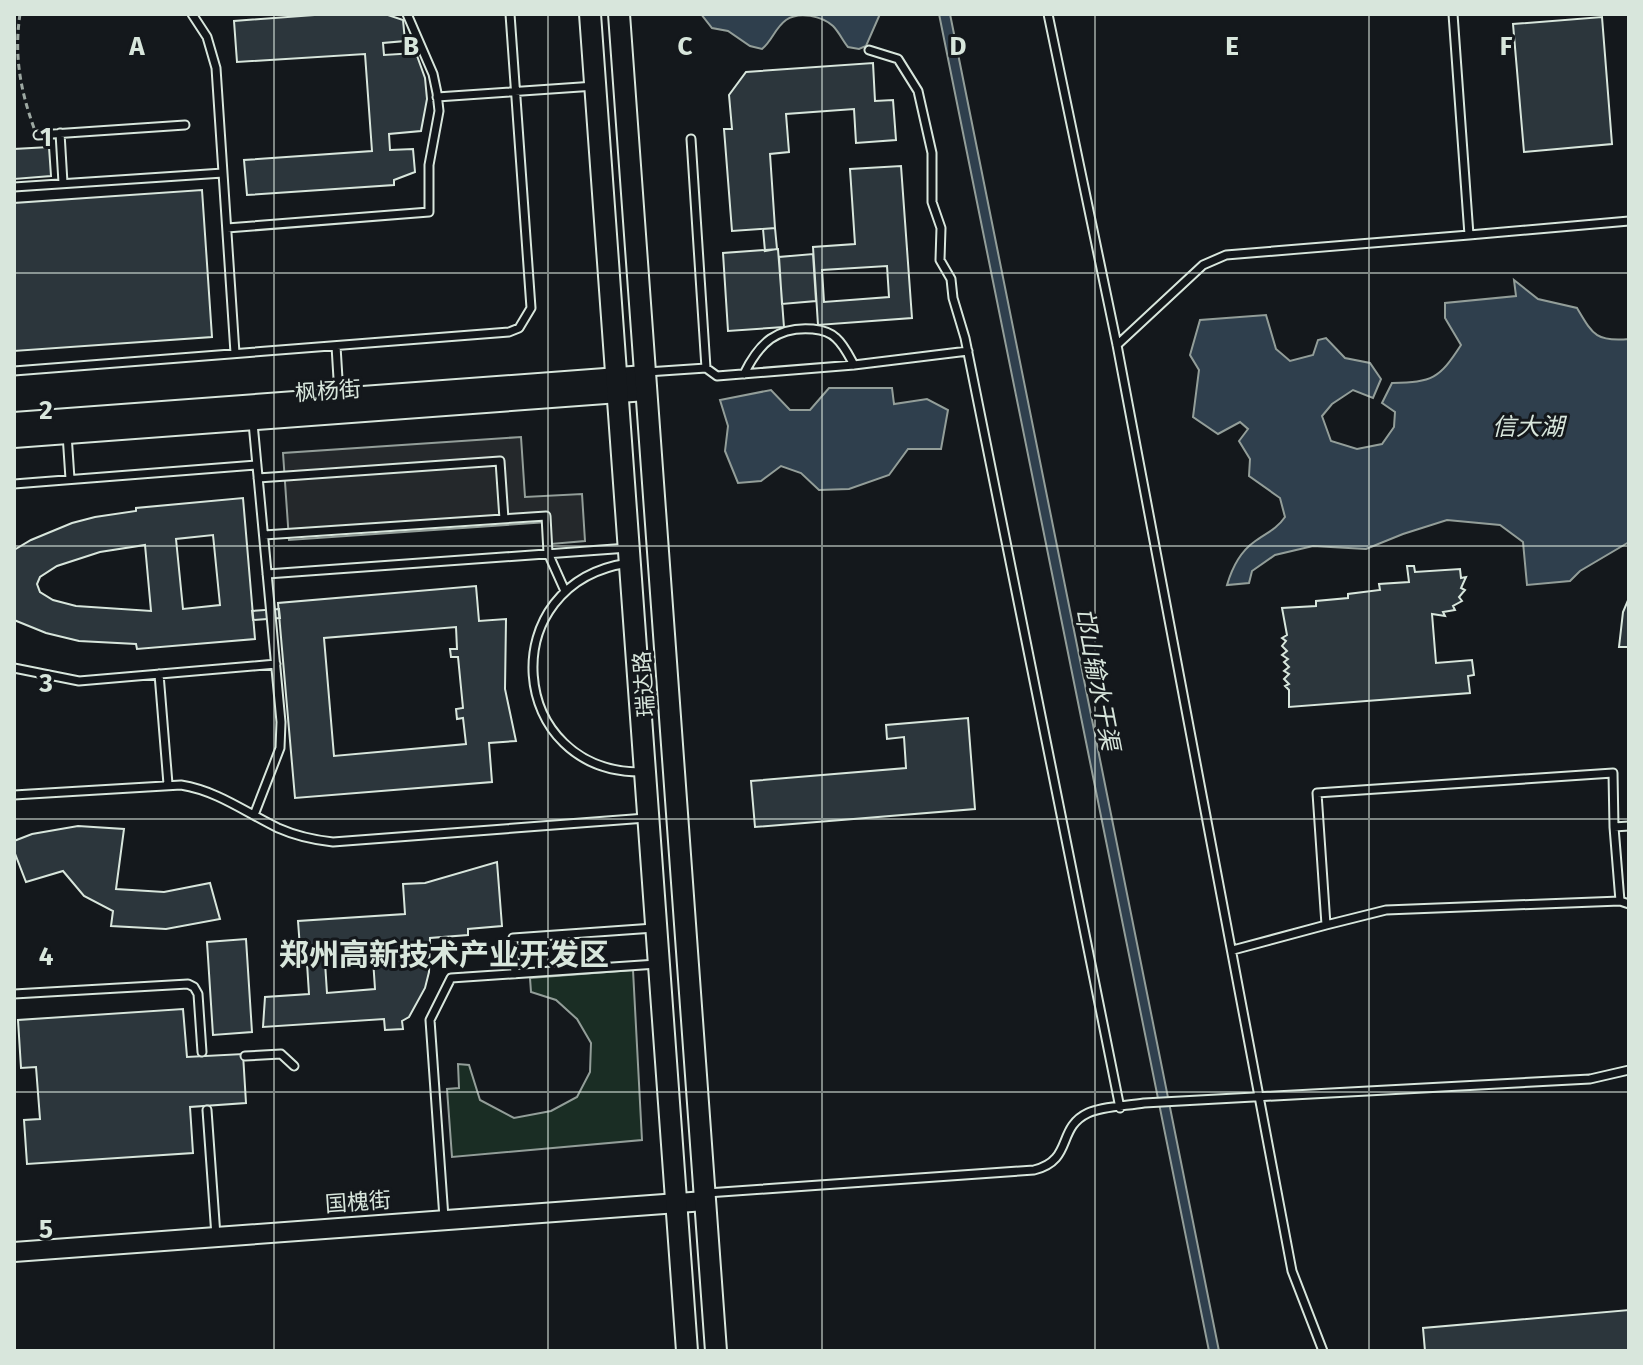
<svg xmlns="http://www.w3.org/2000/svg" width="1643" height="1365" viewBox="0 0 1643 1365" font-family="'Fira Sans','Noto Sans SC',sans-serif">
<style>
.green{fill:#1a2d24;stroke:#939e99;stroke-width:2}
.parking{fill:#24282b;stroke:#939e99;stroke-width:2}
.water{fill:#2f3f4d;stroke:#939e99;stroke-width:2}
.building{fill:#2c363c;stroke:#d8e6dc;stroke-width:2;fill-rule:evenodd}
.lines{fill:none;stroke-linecap:round;stroke-linejoin:round}
.lane-casing{stroke:#d8e6dc;stroke-width:11}
.secondary-casing{stroke:#d8e6dc;stroke-width:22}
.primary-casing{stroke:#d8e6dc;stroke-width:24}
.path{stroke:#9da8a2;stroke-width:3;stroke-dasharray:6 4;stroke-linecap:butt}
.lane{stroke:#14181c;stroke-width:7}
.secondary{stroke:#14181c;stroke-width:18}
.primary{stroke:#14181c;stroke-width:20}
.grid{fill:none;stroke:#d8e6dc;stroke-width:2;stroke-opacity:0.55}
.labels{text-anchor:middle;dominant-baseline:central;stroke-width:6;stroke-linejoin:round;paint-order:stroke}
.street-label{font-size:22px;fill:#d8e6dc;stroke:#14181c}
.water-label{font-size:24px;font-style:italic;fill:#d8e6dc;stroke:#14181c}
.district-label{font-size:30px;font-weight:bold;fill:#d8e6dc;stroke:#14181c}
.grid-label{font-size:26px;text-anchor:middle;font-weight:bold;fill:#d8e6dc;stroke:#14181c;stroke-width:6;stroke-linejoin:round;paint-order:stroke}
</style>
<rect width="100%" height="100%" fill="#14181c"/>
<!-- green -->
<path class="green" d="M633 970 642 1140 452 1157 447 1089 459 1088 458 1064 469 1065 480 1100 514 1118 551 1111 577 1097 590 1072 591 1043 577 1019 556 1000 531 992 530 978Z"/>
<!-- parking -->
<path class="parking" d="M521 437 525 497 582 494 585 541 551 544 548 522 289 540 283 453Z"/>
<!-- water -->
<path class="water" d="M701 14H880L866 46 859 49 848 47C843 41 839 32 833 26 822 16 799 11 786 20 775 28 772 41 762 49L750 46 728 31 712 28Z
M939 14H950L1219 1351H1209Z
M1514 280 1538 299 1577 308C1593 335 1596 342 1629 339V542L1580 571 1570 581 1527 585 1523 542 1500 525 1447 520 1403 534 1366 549 1313 546 1275 555 1252 571 1249 583 1227 585C1232 568 1240 552 1254 542 1266 533 1276 530 1285 517L1280 498 1249 476 1250 459 1239 441 1248 429 1240 422 1218 434 1193 417 1199 370 1190 355 1200 320 1266 315 1276 349 1290 361 1313 355 1318 340 1326 338 1345 358 1370 363 1381 379 1373 398 1353 390 1332 404 1322 416 1331 441 1357 449 1382 444 1394 427 1395 412 1382 403 1392 383C1433 382 1439 379 1461 345L1445 318V303L1516 296Z
M829 388H892L894 404 927 399 948 410 941 449H908L889 475 849 489 819 490 801 473 781 466 761 481 738 483 725 451 728 426 720 400 771 390 790 410H810Z"/>
<!-- building -->
<path class="building" d="M328 14H385L403 20 405 41 383 43 384 55 416 53 425 78 427 99 421 131 389 134 390 150 413 149 415 172 394 180V185L247 195 244 160 372 151 365 54 237 62 234 21Z
M1602 17 1612 144 1524 152 1513 24Z
M873 63 875 101 893 100 896 140 856 143 854 109 786 114 789 152 770 154 775 228 732 231 724 129H732L729 95 746 72Z
M49 147 51 176 14 179V149Z
M901 166 912 318 818 325 813 247 855 244 850 169ZM887 266 889 297 824 302 822 270Z
M202 190 212 337 14 351V203Z
M775 228 777 249 765 251 763 229Z
M778 249 784 327 728 331 723 253Z
M813 254 816 301 782 304 779 257Z
M243 498 255 639 137 649 136 644 79 641 46 633 14 620V550L31 540 72 523 95 517 136 511V508ZM213 535 220 605 183 609 176 539ZM145 545 151 611 76 606 53 600 40 592 37 584 40 577 57 566 100 552Z
M1407 566H1414L1415 572 1460 569 1461 578 1466 577 1461 588 1465 590 1459 597 1462 601 1453 606 1455 610 1443 612 1445 616 1432 614 1436 663 1472 660 1474 675 1468 676 1470 693 1289 707V690L1285 686 1289 684 1284 679 1289 674 1284 671 1289 667 1284 662 1288 659 1282 655 1287 651 1282 646 1286 641 1282 638 1287 635 1282 608 1316 606V601L1348 598V594L1380 590 1379 584 1409 582Z
M476 586 479 621 506 619 505 689 516 741 489 743 492 782 295 798 278 603ZM456 627 457 649H450L451 657H458L463 708 456 709 457 719 463 718 466 744 334 756 324 638Z
M1629 598V647H1619L1623 612Z
M279 609 280 618 253 620 252 611Z
M968 718 975 809 755 827 751 781 906 768 904 737 887 739 886 725Z
M78 826 124 829 116 889 164 892 210 883 220 919 166 929 111 926 113 911 84 896 63 871 26 882 14 851V841L32 834Z
M497 862 502 926 468 929V935L430 938 429 972 425 988 409 1017 402 1021 403 1029 385 1030 384 1019 263 1027 265 997 309 994 306 948H300L298 921 405 914 403 884 425 883ZM372 944 375 989 327 993 324 947Z
M246 939 252 1032 213 1035 207 942Z
M183 1009 187 1057 243 1054 246 1103 190 1107 193 1153 27 1164 24 1120 40 1119 36 1067 21 1068 18 1020Z
M1629 1310V1351H1425L1423 1328Z"/>
<g class="lines">
<defs>
<path id="lane" d="M192 14 207 37 216 68 235 353
M1048 14 1117 345 1292 1271 1323 1351
M869 50 898 59 918 91 932 153V202L941 228 940 260 951 279 953 298 965 338 1120 1108
M437 97 595 86
M60 133 63 183
M38 135 185 125
M14 187 223 173
M227 228 429 212V165L439 111 437 93 433 74 407 14
M1469 235 1629 221
M1117 345 1203 265 1226 255 1469 235 1453 14
M336 346 339 395
M706 368 717 376 854 365 968 351
M14 371 509 332 519 328 531 308 510 14
M647 372 706 368 691 139
M744 374C759 343 777 326 813 329 822 330 830 332 836 338 844 345 849 356 854 365
M253 423 281 722 280 748 254 815
M67 434 70 479
M258 478 500 461 504 519
M14 484 257 465
M264 535 546 516 548 553 565 591
M629 563C492 582 506 774 643 772
M267 574 628 548
M14 668 79 681 276 664
M159 674 168 784
M14 795 181 785C218 791 245 812 278 828 296 836 314 840 333 842L646 818
M1614 827 1620 901 1629 904
M1326 925 1386 910 1620 901
M1233 950 1326 925 1317 793 1613 773 1614 827 1629 826
M515 974 513 938 654 928
M14 994 188 984 194 987 198 994 202 1052
M245 1056 281 1054 294 1066
M207 1110 216 1236
M707 1193 1034 1170C1074 1160 1056 1128 1088 1113 1103 1106 1127 1106 1144 1103L1590 1079 1629 1070
M444 1218 430 1020 451 978 657 964"/>
<path id="secondary" d="M14 422 645 375
M14 438 646 391
M14 1252 705 1201"/>
<path id="primary" d="M590 14 687 1351
M619 14 716 1351"/>
</defs>
<!-- lane casing -->
<use href="#lane" class="lane-casing"/>
<!-- secondary casing -->
<use href="#secondary" class="secondary-casing"/>
<!-- primary casing -->
<use href="#primary" class="primary-casing"/>
<!-- path -->
<path class="path" d="M20 14C14 55 20 89 34 128"/>
<!-- lane -->
<use href="#lane" class="lane"/>
<!-- secondary -->
<use href="#secondary" class="secondary"/>
<!-- primary -->
<use href="#primary" class="primary"/>
</g>
<!-- grid -->
<path class="grid" d="M274 14V1351M548 14V1351M822 14V1351M1095 14V1351M1369 14V1351M14 273H1629M14 546H1629M14 819H1629M14 1092H1629"/>
<g class="labels">
<!-- street labels -->
<g class="street-label">
<text transform="translate(328 391) rotate(-4)">枫杨街</text>
<text transform="translate(644 684) rotate(-94)">瑞达路</text>
<text transform="translate(358 1202) rotate(-4)">国槐街</text>
</g>
<!-- water labels -->
<g class="water-label">
<text x="1528" y="427">信大湖</text>
<text transform="translate(1097 679) rotate(79)">邙山输水干渠</text>
</g>
<!-- district labels -->
<g class="district-label">
<text x="444" y="955">郑州高新技术产业开发区</text>
</g>
</g>
<g class="grid-label">
<text x="137" y="55">A</text>
<text x="411" y="55">B</text>
<text x="685" y="55">C</text>
<text x="958" y="55">D</text>
<text x="1232" y="55">E</text>
<text x="1506" y="55">F</text>
<text x="46" y="146">1</text>
<text x="46" y="419">2</text>
<text x="46" y="692">3</text>
<text x="46" y="965">4</text>
<text x="46" y="1238">5</text>
</g>
<!-- border -->
<rect width="1643" height="1365" fill="none" stroke="#d8e6dc" stroke-width="32"/>
</svg>
